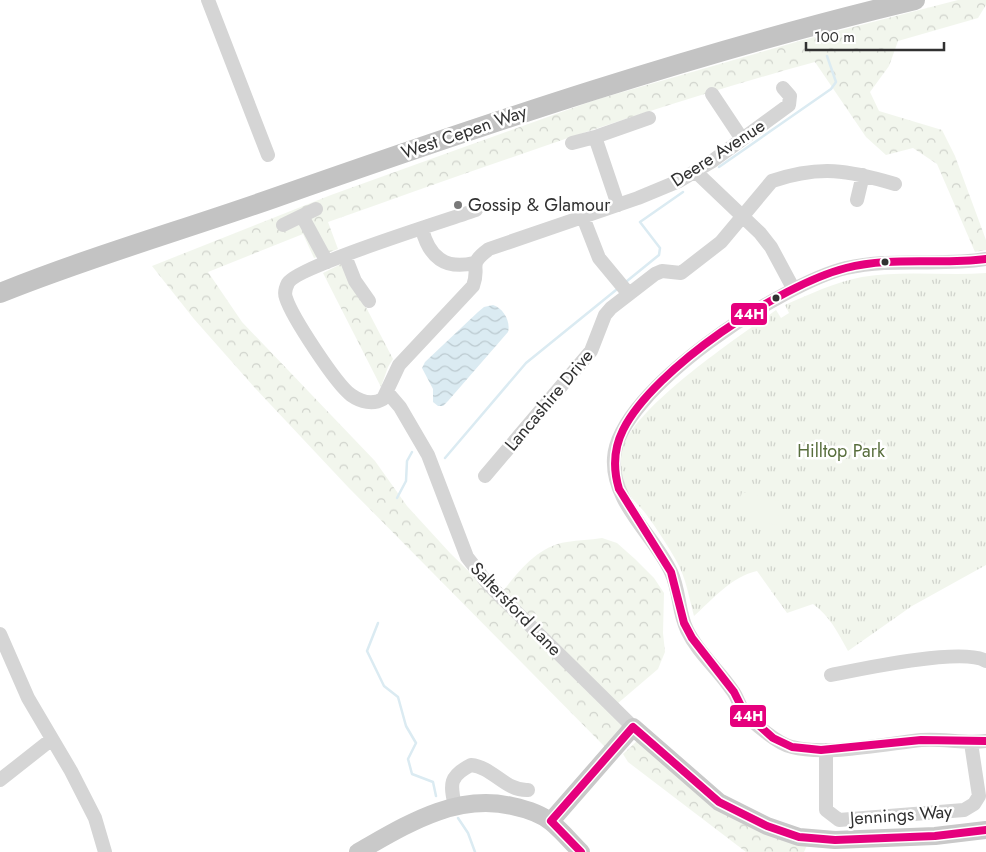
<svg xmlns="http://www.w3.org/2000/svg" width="986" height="852" viewBox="0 0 986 852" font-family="Jost,sans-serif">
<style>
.forest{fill:url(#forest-crowns)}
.park{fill:url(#park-tufts)}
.pitch{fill:#f2f6ed}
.water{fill:url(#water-waves)}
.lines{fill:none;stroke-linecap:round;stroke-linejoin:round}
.stream{stroke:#dbebf2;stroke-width:2.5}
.minor{stroke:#d5d5d5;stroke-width:14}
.major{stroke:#c9c9c9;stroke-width:18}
.highway{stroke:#c3c3c3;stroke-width:20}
.bus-1-casing{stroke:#fff;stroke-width:11}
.bus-1{stroke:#e5007d;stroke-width:8}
.poi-dot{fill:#797979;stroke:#fff;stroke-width:2}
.bus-dot{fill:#313131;stroke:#fff;stroke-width:2}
.labels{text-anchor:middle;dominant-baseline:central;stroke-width:5;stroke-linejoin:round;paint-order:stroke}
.street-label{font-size:18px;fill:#313131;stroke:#fff}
.poi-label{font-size:18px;fill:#313131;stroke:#fff;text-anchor:start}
.park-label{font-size:18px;fill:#586e3d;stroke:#fff}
.line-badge{stroke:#fff;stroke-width:2}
.badge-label{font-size:14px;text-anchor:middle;font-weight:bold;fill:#fff}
</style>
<defs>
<pattern id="forest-crowns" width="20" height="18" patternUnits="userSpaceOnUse" patternTransform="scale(1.25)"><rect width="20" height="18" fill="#f2f6ed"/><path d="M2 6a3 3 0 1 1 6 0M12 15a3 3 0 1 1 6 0" fill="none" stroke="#d0d3cc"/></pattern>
<pattern id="park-tufts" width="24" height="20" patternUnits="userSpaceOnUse" patternTransform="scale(1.25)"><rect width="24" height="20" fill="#f2f6ed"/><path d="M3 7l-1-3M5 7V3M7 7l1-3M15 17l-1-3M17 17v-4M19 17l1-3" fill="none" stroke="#d0d3cc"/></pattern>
<pattern id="water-waves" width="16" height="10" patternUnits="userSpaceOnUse" patternTransform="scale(1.25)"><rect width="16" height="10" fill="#dbebf2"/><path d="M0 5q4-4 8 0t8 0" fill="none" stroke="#bccad0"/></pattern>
</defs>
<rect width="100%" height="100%" fill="#fff"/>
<!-- forest -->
<path class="forest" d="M958 0H986V5L978 18 898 41 889 66 870 92 879 111 942 130 955 156 986 240V250L975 252 937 164 913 148 886 155 866 137 815 62C650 107 489 165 328 222L338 249 314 258 303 234 208 272 242 322 375 461 407 506 450 553 626 725 606 748 348 487 255 388 194 319 152 266 331 195 595 100 803 40Z
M343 263 393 359 388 367 381 387 323 273Z
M602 538 617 543 635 559 654 578 664 593 663 633 665 652 658 669 617 704 503 591C519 571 538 546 567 542 579 540 590 540 602 538Z
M638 740 669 767 808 843 804 852H746L628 762 623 754Z"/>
<!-- park -->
<path class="park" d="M986 273V565L912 606 848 651C838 633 830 616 813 604L787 613 757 571C732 576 712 600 694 616 689 598 686 578 677 562 668 546 657 529 646 514 641 507 633 501 629 494 622 481 618 463 622 449 636 405 737 338 776 310L781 318 789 313 785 305C810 294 835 282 862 277 903 270 945 276 986 273Z"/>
<!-- pitch -->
<path class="pitch" d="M742 492 783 502 776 525 736 514Z"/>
<!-- water -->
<path class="water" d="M493 305C503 308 511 321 508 332L448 401 443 406H438L433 402V389L422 368 425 362 478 312 484 307Z"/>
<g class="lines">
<!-- stream -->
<path class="stream" d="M719 167 831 89 836 82 827 56
M627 281 659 255 660 248 640 222 683 192
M445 458 526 363 616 290
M397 498 406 481 407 461 412 452
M378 623 367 651 384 686 398 697 406 726 416 743 408 759 412 774 433 782 436 796
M458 818 468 833 475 852"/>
<!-- minor -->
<path class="minor" d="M208 0 268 155
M712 94 742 139
M572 143 595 137
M696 172 760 233 771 247 793 288
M857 200 863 175
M618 205 595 137 649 118
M476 210C448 220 298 266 288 283 286 287 284 293 286 298 292 317 336 384 351 395 361 402 373 405 383 399L399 365 473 286C481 265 466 266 489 249L638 198 679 181 711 162 789 105 790 96 783 88
M302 216 327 262
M583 217 599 258 628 293
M283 225 316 209
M422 229C429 257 445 270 474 263
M345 256 355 281 369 301
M986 259C940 267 893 257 846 268 784 283 618 389 614 458 611 502 654 535 671 572 680 591 678 612 687 630 698 653 718 669 732 690 737 696 739 705 744 712 753 723 778 744 792 747 826 756 885 744 921 740 943 738 964 744 986 741
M388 393 400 407 428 455 467 557 488 584 633 727
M485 476 591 351 605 315 611 308 655 274 662 271 681 273 721 242 772 181C820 165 848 170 895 184
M0 634 28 698 71 771 95 818 105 852
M831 675C861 669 963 647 986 661
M826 750V810L839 820 964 810 974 804 979 796 971 743
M0 780 52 739
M455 806C450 784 449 776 471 765 493 767 505 791 528 790"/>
<!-- major -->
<path class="major" d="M551 821 633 727 719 802 767 826 799 837 835 840 935 836 986 830
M358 852C406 825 455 793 512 806 526 809 540 813 551 822 562 831 571 842 581 852"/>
<!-- highway -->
<path class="highway" d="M0 293C89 257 183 230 274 198 485 124 697 52 915 0"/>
<defs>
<path id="bus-1" d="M986 259C940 265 891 256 846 268 780 285 654 368 623 430 613 450 613 469 619 489L671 572 684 623 692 638 734 692 744 712 773 738 792 747 821 750 921 740 986 741
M633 727 719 802 767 826 799 837 835 840 935 836 986 830
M551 821 633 727
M551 821 581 852"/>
</defs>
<!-- bus-1 casing -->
<use href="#bus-1" class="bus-1-casing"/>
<!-- bus-1 -->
<use href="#bus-1" class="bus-1"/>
</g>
<!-- markers -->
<circle class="poi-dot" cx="458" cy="205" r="5"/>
<g class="bus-dot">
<circle cx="885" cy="262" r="4.5"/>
<circle cx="776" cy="298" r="4.5"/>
</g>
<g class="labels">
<!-- street labels -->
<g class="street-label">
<text transform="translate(464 132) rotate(-19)">West Cepen Way</text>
<text transform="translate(718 153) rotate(-33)">Deere Avenue</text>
<text transform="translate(549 400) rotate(-50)">Lancashire Drive</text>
<text transform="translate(516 609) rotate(46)">Saltersford Lane</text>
<text transform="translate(901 815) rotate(-4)">Jennings Way</text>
</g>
<!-- poi labels -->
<g class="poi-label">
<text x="468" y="205">Gossip &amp; Glamour</text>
</g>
<!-- park labels -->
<g class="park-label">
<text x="841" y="451">Hilltop Park</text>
</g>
</g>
<g class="line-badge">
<rect x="730" y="302" width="38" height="24" rx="5" fill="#e5007d"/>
<rect x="729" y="704" width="38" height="24" rx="5" fill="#e5007d"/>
</g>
<g class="badge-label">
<text x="749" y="319">44H</text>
<text x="748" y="721">44H</text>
</g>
<!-- scale -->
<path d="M806 42v8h138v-8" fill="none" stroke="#313131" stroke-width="2.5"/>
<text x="814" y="42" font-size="15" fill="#313131" stroke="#ffffff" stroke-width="4" paint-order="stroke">100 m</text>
</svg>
